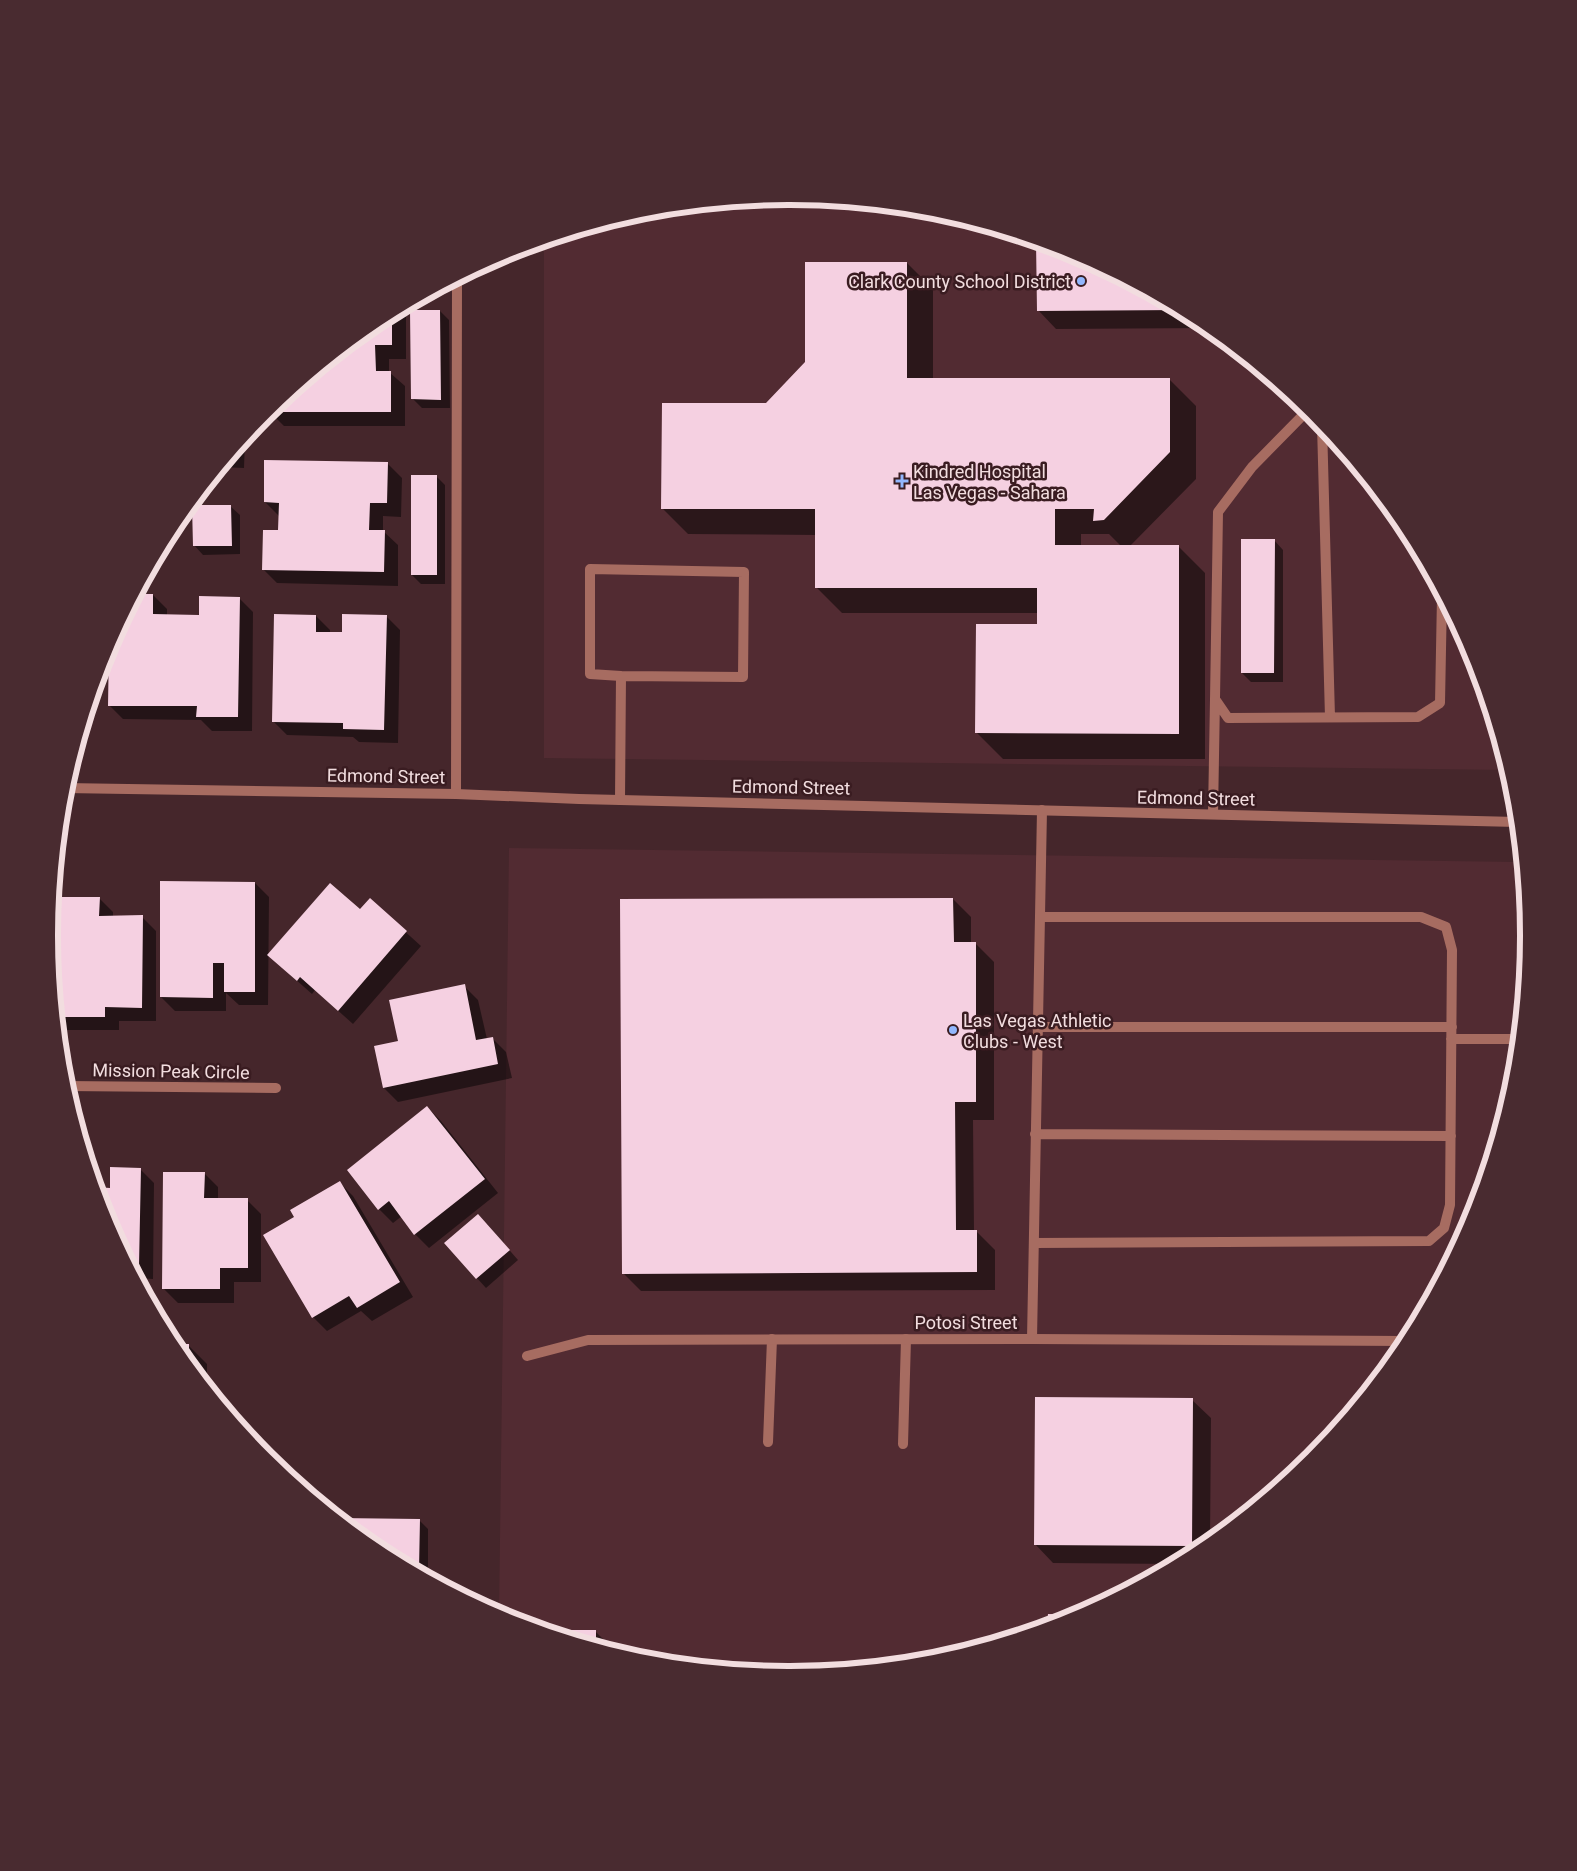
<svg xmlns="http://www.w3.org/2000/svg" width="1577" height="1871" viewBox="0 0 1577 1871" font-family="Roboto,sans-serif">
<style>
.built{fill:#522b32}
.shadow{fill:#0007;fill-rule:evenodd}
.building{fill:#f5d0e1}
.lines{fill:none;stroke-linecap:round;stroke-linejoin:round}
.lane{stroke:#a76c61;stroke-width:10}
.street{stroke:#a76c61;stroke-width:10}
.poi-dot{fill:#92b7fd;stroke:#3a1c21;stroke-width:2}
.labels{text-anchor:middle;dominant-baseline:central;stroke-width:5;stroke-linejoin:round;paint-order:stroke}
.poi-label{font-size:18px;fill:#f2dddf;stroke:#3a1c21;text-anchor:start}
.street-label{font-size:18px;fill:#f2dddf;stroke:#3a1c21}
.rim{fill:none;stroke:#f2dddf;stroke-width:6}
</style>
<rect width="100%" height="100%" fill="#45262b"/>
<!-- built -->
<path class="built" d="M789 196 933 210 1072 252 1200 321 1312 413 1404 525 1472 653 1508 770 544 758V240L644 210Z
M509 848 1517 862 1518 1040 1514 1080 1472 1219 1403 1347 1311 1459 1199 1551 1071 1619 933 1661 788 1675 644 1661 505 1619 499 1616Z"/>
<!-- shadow -->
<path class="shadow" d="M1072 252 1200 321 1209 328 1056 329 1038 310Z
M907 263 933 289V379L1170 380 1196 406V479L1130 546 1179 547 1205 573V759H1003L977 733 1038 625V613H842L816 587V535L688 534 662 508ZM1081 534H1109L1121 546H1081Z
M447 283 446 288H438Z
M398 309 406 317V359H389V372L405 386V426H284L270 412V408L378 320Z
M440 311 449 320 450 408H422L413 399Z
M245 438 244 468 220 467Z
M388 464 402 478 401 517 383 516V531L398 545V586L277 583 263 569 280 531 279 516 265 502Z
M436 476 445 485V584H421L412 575Z
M230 506 240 515V554L203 555 194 545Z
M1274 540 1283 550V682H1251L1242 673Z
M153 595 167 609V615L200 616 239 598 253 612 252 731H212L201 720 123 719 109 705Z
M316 616 330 630V633L343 634 386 616 400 630 398 743 359 742 353 737 287 735 273 721Z
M89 704 90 728 82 729Z
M255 883 269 897 268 1005H239L226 993V1011H175L161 997Z
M52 898H99L113 912V917H142L156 931V1021H119V1030H62L58 1026 49 935Z
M953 899 971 917V943H975L994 962V1120H973L974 1231H976L995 1250V1290L641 1291 623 1273Z
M370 900 421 946 353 1024 315 990 312 994 268 955 360 911Z
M464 986 478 1000 487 1039 492 1038 506 1052 512 1078 398 1102 384 1088 400 1042Z
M427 1107 441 1121 498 1193 429 1248 415 1234 402 1216 393 1223 379 1209 349 1170Z
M140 1169 154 1183 153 1279 137 1278 105 1218 92 1175 106 1189H111Z
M204 1173 218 1187V1199L247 1200 261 1214V1282H234V1303H178L164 1289Z
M339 1182 353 1196 413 1297 372 1321 361 1311 327 1331 313 1317 295 1217Z
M487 1224 518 1260 486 1288 446 1244Z
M173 1346H189L207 1364V1387Z
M1192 1400 1211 1418 1210 1542 1199 1551 1175 1564 1053 1563 1035 1544Z
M340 1520H419L428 1529V1578L377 1550Z
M1049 1615 1077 1616 1048 1626Z
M596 1632 605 1641V1649L565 1637Z"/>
<!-- building -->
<path class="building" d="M1036 241 1072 252 1180 310 1037 311Z
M805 262H907V378H1170V452L1104 520 1093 521 1094 509H1055V545H1179V734L975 733 976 624H1037V588H815V509H661L662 403H766L805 362Z
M410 310H440L441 400 411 399Z
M392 312V345H375L376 371H391V412H269V410L378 320Z
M264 460 388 462 387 503H370L369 530H385L384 572 262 570 263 530H278L279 503 264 502Z
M411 475H437V575H411Z
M192 505H231L232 546H193Z
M1241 539H1275L1274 673H1241Z
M136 594H153V614L199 615V596L240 597 238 717H196L197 706H108L109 644Z
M274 614 316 615V632H342V614L387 615 384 730 343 729V723L272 722Z
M160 881 255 882V992H224V963H213V998L160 997Z
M330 883 360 909 370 898 407 931 338 1011 300 977 297 981 267 955Z
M53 897H100L99 916 143 915 142 1008 105 1007V1017H57L49 935Z
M953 898 954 942H976V1102H955L956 1230H977V1272L622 1274 620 899Z
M465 984 476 1040 493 1037 498 1064 383 1088 374 1046 398 1041 389 1000Z
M427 1106 485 1179 414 1235 389 1201 378 1210 347 1170Z
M110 1167 141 1168 139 1265H130L105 1218 96 1187 110 1188Z
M163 1172H205L204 1198H248V1268H220V1289H162Z
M340 1181 400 1282 357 1308 349 1296 312 1318 263 1235 294 1217 290 1210Z
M478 1214 510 1250 476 1279 444 1243Z
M172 1344H189V1365L173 1346Z
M1035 1397 1193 1398 1192 1546 1034 1545Z
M338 1518 420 1519 419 1570H414L377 1550Z
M1048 1614 1079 1615 1047 1626Z
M563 1630H596V1646L563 1637Z"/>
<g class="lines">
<!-- lane -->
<path class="lane" d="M1308 410 1252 467 1218 512 1215 699 1228 718 1418 717 1440 703 1442 596
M1322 425 1330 717
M456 794 457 278
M620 800 621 676 743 677 744 572 590 569V674L621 676
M1213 814 1215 699
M1037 1027H1452
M1451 1039H1518
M1035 1134 1451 1136
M1034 1243 1429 1241 1444 1228 1450 1205 1452 950 1446 927 1421 917H1040
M1032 1339 1042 810
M768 1442 772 1339
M903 1444 906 1339"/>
<!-- street -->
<path class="street" d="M64 788 456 794 579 799 1517 822
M65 1086 276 1088
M527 1356 588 1340 1032 1339 1406 1341"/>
</g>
<!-- markers -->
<g class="poi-dot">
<circle cx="1081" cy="281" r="5"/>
<path d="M899.5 473.5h5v5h5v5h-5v5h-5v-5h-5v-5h5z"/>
<circle cx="953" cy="1030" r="5"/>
</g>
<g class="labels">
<!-- poi labels -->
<g class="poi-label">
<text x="1071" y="281" text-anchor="end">Clark County School District</text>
<text x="913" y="471">Kindred Hospital<tspan x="913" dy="21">Las Vegas - Sahara</tspan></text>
<text x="963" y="1020">Las Vegas Athletic<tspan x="963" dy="21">Clubs - West</tspan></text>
</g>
<!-- street labels -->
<g class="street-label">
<text transform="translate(386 776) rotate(1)">Edmond Street</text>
<text transform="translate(791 787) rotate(1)">Edmond Street</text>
<text transform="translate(1196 798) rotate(1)">Edmond Street</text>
<text transform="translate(171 1071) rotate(1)">Mission Peak Circle</text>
<text x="966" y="1322">Potosi Street</text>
</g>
</g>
<!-- crop -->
<path d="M0 0H1577V1871H0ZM788 205H790A730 730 0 0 1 1520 935V936A730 730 0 0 1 790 1666H788A730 730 0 0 1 58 936V935A730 730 0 0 1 788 205Z" fill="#492b30" fill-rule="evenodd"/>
<path class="rim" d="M788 205H790A730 730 0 0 1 1520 935V936A730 730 0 0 1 790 1666H788A730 730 0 0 1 58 936V935A730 730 0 0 1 788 205Z"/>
</svg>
